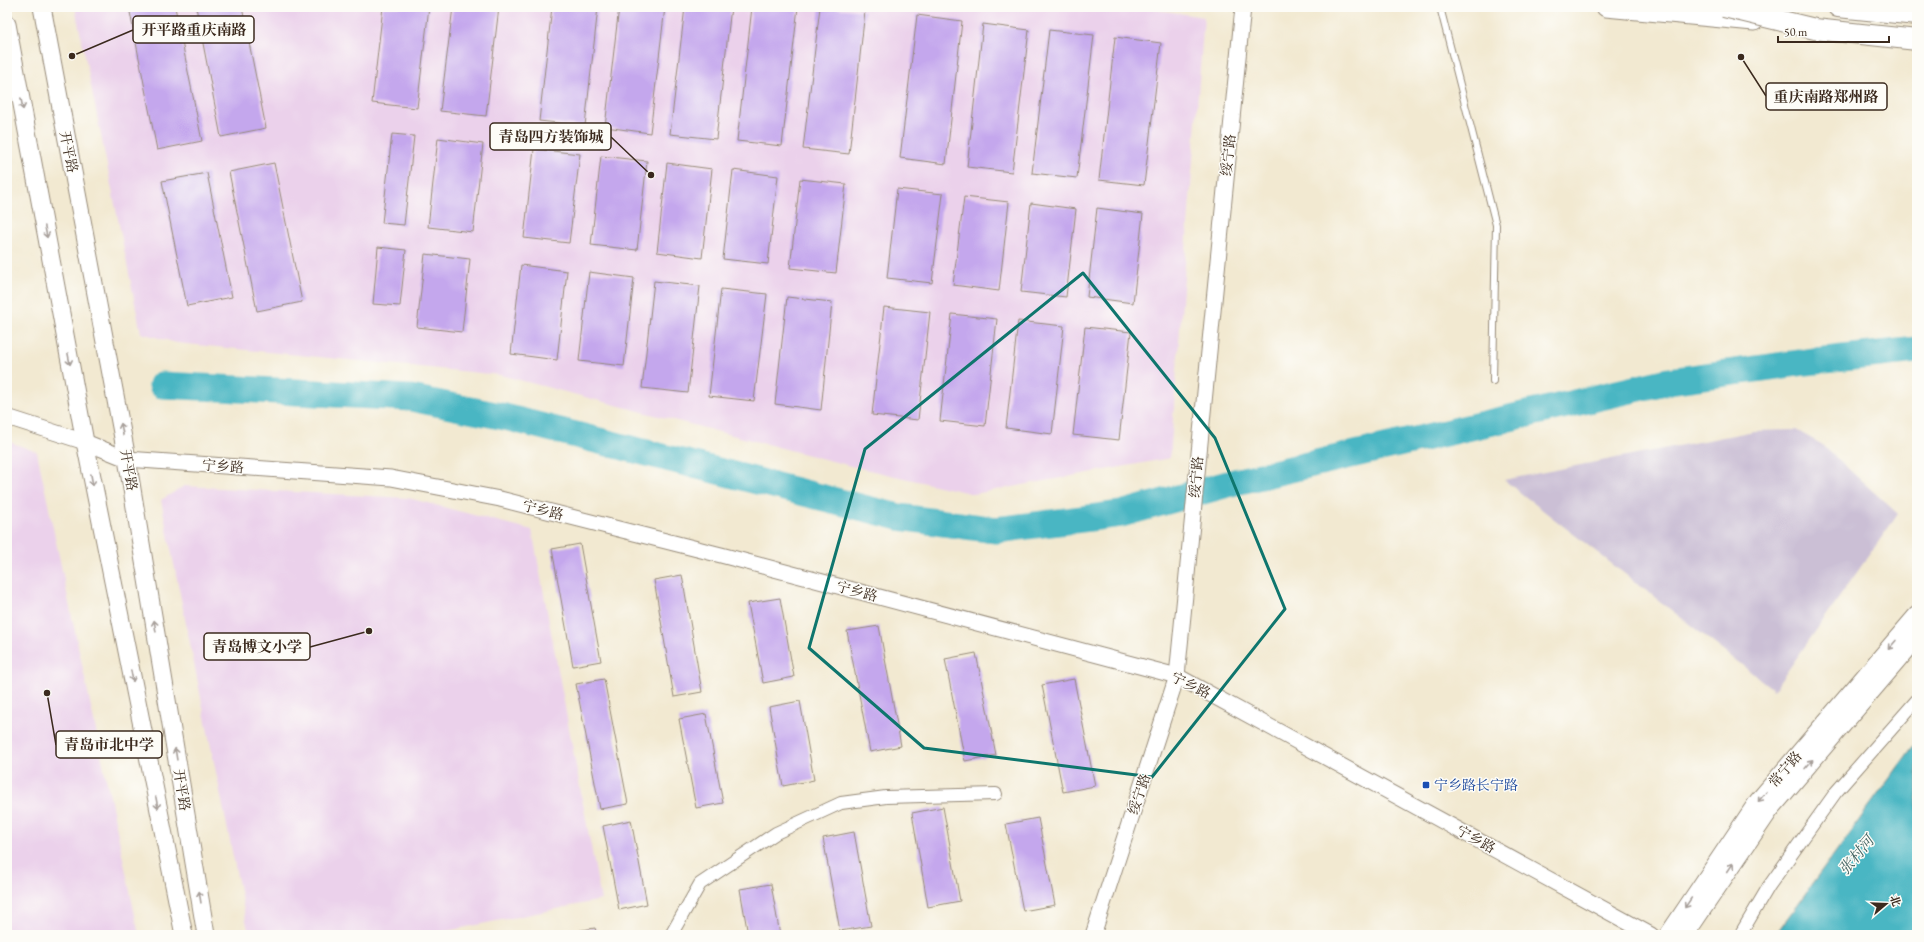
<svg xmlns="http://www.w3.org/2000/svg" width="1924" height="942" viewBox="0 0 1924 942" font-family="'EB Garamond','Noto Serif SC',serif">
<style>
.built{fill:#ebd1eb}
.industrial{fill:#cbbfd5}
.water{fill:#49b6c3;stroke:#427070}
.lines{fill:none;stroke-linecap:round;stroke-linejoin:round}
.river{stroke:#49b6c3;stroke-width:27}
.building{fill:#c4a7ed}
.service-casing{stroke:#968a78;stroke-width:8}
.minor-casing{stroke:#968a78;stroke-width:14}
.tertiary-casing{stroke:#968a78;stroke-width:17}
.secondary-casing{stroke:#968a78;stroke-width:19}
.primary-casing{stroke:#968a78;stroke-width:21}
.trunk-casing{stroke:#968a78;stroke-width:22}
.service{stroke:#fff;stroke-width:6}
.minor{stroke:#fff;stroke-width:12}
.tertiary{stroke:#fff;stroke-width:15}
.secondary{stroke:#fff;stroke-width:17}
.primary{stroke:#fff;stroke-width:19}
.trunk{stroke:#fff;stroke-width:20}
.trunk-bridge-casing{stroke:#968a78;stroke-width:22;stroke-linecap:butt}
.trunk-bridge{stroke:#fff;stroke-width:20}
.oneway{stroke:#a79f9a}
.marked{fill:none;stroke:#0f766e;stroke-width:3;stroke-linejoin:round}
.transit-dot{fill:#1a4fb4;stroke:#fdfcf7;stroke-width:1.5}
.labels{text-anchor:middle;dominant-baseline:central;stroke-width:3;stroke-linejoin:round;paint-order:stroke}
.street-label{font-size:14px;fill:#3b2a1e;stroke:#fdfcf7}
.transit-label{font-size:14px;fill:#164399;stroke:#fdfcf7;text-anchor:start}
.water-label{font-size:15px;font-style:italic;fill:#416260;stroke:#fdfcf7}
.leader{fill:none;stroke:#3b2a1e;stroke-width:1.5}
.callout-dot{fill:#3b2a1e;stroke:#fdfcf7;stroke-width:1.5}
.callout{fill:#fdfcf7;stroke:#3b2a1e;stroke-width:1.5}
.callout-label{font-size:15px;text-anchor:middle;font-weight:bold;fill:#3b2a1e}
</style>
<rect width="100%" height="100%" fill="#fdfcf7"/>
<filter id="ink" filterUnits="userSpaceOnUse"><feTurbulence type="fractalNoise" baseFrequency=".025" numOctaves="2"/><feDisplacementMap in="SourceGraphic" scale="8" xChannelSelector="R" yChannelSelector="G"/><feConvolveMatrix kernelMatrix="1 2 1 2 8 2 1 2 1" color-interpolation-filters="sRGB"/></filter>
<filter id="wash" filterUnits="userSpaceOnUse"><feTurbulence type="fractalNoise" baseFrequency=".012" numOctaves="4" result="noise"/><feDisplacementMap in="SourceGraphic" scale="16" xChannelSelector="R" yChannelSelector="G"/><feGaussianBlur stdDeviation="0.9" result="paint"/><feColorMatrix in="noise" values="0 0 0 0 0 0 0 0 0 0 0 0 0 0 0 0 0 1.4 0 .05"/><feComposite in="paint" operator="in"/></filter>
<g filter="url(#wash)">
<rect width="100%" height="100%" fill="#f2e9d1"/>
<!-- built -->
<path class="built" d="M75 7H1139L1204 17 1170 458 974 494 851 466 500 375 177 343 141 333Z
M7 441 37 452 139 934 7 935Z
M184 486 408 498 532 530 601 900 427 935H249L161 500Z"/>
<!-- industrial -->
<path class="industrial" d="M1796 430 1821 444 1898 514 1774 690 1504 480 1754 431Z"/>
<!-- water -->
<path class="water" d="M1917 741V935H1775Z"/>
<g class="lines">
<!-- river -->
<path class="river" d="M162 385 411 398 505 417 899 517 996 530 1121 514 1235 482 1669 381 1806 362 1917 350"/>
</g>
<g id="blocks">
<!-- building -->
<path class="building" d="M129 7H175L202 141 157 150Z
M196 7H242L266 128 221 137Z
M383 7H429L417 108 372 103Z
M453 7H499L486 116 440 111Z
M552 7H598L585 126 539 121Z
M619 7H665L650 133 605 127Z
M685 7H731L716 139 670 134Z
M752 7H798L782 146 737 141Z
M820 7 865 11 849 154 803 149Z
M917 15 962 21 946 164 900 158Z
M983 24 1029 30 1012 172 967 167Z
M1049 30 1094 35 1077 178 1032 173Z
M1115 37 1161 43 1144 185 1099 180Z
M392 134 414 136 404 225 382 223Z
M438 138 483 144 473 232 428 227Z
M534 149 580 154 569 243 524 238Z
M601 156 647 161 637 250 591 245Z
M274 163 302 302 257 311 229 172Z
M667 163 712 169 702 258 657 252Z
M733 170 778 176 768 264 723 259Z
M207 173 232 297 187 306 162 181Z
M800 179 846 184 836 273 790 268Z
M897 189 943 194 932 283 887 278Z
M964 197 1009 202 999 291 953 285Z
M1031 203 1076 209 1066 297 1021 292Z
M1097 208 1143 214 1133 303 1087 297Z
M378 247 406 250 400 306 373 304Z
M425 254 470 259 462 332 417 327Z
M521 265 567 271 557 360 511 354Z
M589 272 634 278 624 366 579 361Z
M654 281 700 286 688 393 642 388Z
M721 289 767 294 754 401 709 396Z
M787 297 832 302 821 410 775 404Z
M884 307 930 312 918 420 872 415Z
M952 314 997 319 985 426 940 421Z
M1018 321 1064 326 1052 434 1006 428Z
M1085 327 1131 332 1119 440 1073 435Z
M580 544 601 661 573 666 552 549Z
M682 575 702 692 674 697 654 580Z
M780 598 794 677 763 683 748 603Z
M879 626 901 746 870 752 847 631Z
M976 653 996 755 965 761 945 659Z
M604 679 628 804 600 809 576 684Z
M1074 679 1095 786 1063 792 1042 685Z
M800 701 814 780 783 786 769 707Z
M706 714 723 803 696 808 679 719Z
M943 807 960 901 928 907 912 813Z
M1038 818 1055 905 1023 911 1006 824Z
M631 820 647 904 619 910 603 826Z
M854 832 871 926 840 931 823 838Z
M771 884 780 935H748L740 889Z
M595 928 597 935H563V933Z"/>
</g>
</g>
<g filter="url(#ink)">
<use href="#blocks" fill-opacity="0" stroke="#968a78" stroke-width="1"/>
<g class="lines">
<defs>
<path id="service" d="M1440 7 1496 225 1493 381"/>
<path id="minor" d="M671 935 700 884 776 833 841 803 886 797 996 794
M1740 935 1769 886 1836 792 1917 700"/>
<path id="tertiary" d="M7 417 85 442 127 459 391 478 500 499 721 555 1177 676 1651 935
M1093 935 1177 676 1243 7"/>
<path id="secondary" d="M42 7 127 459 206 935
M7 24 85 442 184 935
M1668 935 1758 801 1917 615
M1685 935 1770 810 1917 638"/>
<path id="primary" d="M1606 7 1754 21"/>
<path id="trunk" d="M1838 7 1917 15"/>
</defs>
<!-- service casing -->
<use href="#service" class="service-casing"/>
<!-- minor casing -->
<use href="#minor" class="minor-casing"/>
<!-- tertiary casing -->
<use href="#tertiary" class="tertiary-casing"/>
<!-- secondary casing -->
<use href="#secondary" class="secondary-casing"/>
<!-- primary casing -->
<use href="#primary" class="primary-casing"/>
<!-- trunk casing -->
<use href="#trunk" class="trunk-casing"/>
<!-- service -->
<use href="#service" class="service"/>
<!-- minor -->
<use href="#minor" class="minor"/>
<!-- tertiary -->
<use href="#tertiary" class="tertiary"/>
<!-- secondary -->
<use href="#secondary" class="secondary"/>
<!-- primary -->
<use href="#primary" class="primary"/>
<!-- trunk -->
<use href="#trunk" class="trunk"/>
<defs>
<path id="trunk-bridge" d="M1724 7 1815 29 1917 40"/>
</defs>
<!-- trunk-bridge casing -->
<use href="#trunk-bridge" class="trunk-bridge-casing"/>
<!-- trunk-bridge -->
<use href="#trunk-bridge" class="trunk-bridge"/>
</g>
<!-- one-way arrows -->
<defs><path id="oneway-shaft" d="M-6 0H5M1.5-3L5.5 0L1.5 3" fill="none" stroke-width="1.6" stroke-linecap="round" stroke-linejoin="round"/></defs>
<g class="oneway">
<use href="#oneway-shaft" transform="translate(22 104) rotate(79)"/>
<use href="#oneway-shaft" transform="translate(46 232) rotate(79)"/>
<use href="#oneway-shaft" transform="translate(69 359) rotate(79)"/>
<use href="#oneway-shaft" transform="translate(122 429) rotate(-101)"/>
<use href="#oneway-shaft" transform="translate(92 480) rotate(79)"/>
<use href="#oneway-shaft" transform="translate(155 626) rotate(-99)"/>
<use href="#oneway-shaft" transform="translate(1892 645) rotate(131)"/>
<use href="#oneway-shaft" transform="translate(132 676) rotate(79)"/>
<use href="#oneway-shaft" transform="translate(176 754) rotate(-99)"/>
<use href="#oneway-shaft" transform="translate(1809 764) rotate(-49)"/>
<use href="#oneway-shaft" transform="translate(1762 797) rotate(130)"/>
<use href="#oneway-shaft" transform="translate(157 803) rotate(79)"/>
<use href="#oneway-shaft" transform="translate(1730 868) rotate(-56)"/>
<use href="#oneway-shaft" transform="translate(200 897) rotate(-99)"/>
<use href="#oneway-shaft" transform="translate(1688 903) rotate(124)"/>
</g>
</g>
<!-- marked area -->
<path class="marked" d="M1083 273 1215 438 1285 609 1152 777 924 748 809 648 865 449Z"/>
<!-- markers -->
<rect class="transit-dot" x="1422" y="781" width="8" height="8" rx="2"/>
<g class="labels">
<!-- street labels -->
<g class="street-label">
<text transform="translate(69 152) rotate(79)">开平路</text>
<text transform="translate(1228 155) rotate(-84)">绥宁路</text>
<text transform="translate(223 466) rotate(4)">宁乡路</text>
<text transform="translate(129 470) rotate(80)">开平路</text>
<text transform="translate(1196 477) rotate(-85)">绥宁路</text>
<text transform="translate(543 510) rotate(14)">宁乡路</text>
<text transform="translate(857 591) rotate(15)">宁乡路</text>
<text transform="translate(1191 685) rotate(26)">宁乡路</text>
<text transform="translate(1785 769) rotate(-49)">常宁路</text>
<text transform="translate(182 790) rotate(81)">开平路</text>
<text transform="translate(1139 794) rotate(-72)">绥宁路</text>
<text transform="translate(1476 839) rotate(29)">宁乡路</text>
</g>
<!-- transit labels -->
<g class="transit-label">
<text x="1434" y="785">宁乡路长宁路</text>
</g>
<!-- water labels -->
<g class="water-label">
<text transform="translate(1856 855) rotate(-50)">张村河</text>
</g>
</g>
<!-- callouts -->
<path class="leader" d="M72 56L133 30M1741 57L1766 96M651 175L611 137M369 631L310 647M47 693L56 745"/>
<g class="callout-dot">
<circle cx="72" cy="56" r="4"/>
<circle cx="1741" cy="57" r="4"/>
<circle cx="651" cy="175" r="4"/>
<circle cx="369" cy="631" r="4"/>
<circle cx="47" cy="693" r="4"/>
</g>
<g class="callout">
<rect x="133" y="16" width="121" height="27" rx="4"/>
<rect x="1766" y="83" width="121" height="27" rx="4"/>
<rect x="490" y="123" width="121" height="27" rx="4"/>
<rect x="204" y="633" width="106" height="27" rx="4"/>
<rect x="56" y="731" width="106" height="27" rx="4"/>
</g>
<g class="callout-label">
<text x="194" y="35">开平路重庆南路</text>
<text x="1826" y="102">重庆南路郑州路</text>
<text x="551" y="142">青岛四方装饰城</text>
<text x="257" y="652">青岛博文小学</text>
<text x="109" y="750">青岛市北中学</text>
</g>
<!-- margin -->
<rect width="1924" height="942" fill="none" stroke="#fdfcf7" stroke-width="24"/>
<!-- north arrow -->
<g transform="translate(1886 904) rotate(71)" stroke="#fdfcf7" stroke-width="3" paint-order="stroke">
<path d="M0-3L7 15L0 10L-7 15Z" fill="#3b2a1e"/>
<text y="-6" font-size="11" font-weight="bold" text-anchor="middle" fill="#3b2a1e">北</text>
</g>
<!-- scale -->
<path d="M1778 36v6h111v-6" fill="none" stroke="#3b2a1e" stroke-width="2"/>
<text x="1784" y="36" font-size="12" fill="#3b2a1e" stroke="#fdfcf7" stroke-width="3" paint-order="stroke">50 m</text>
</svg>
